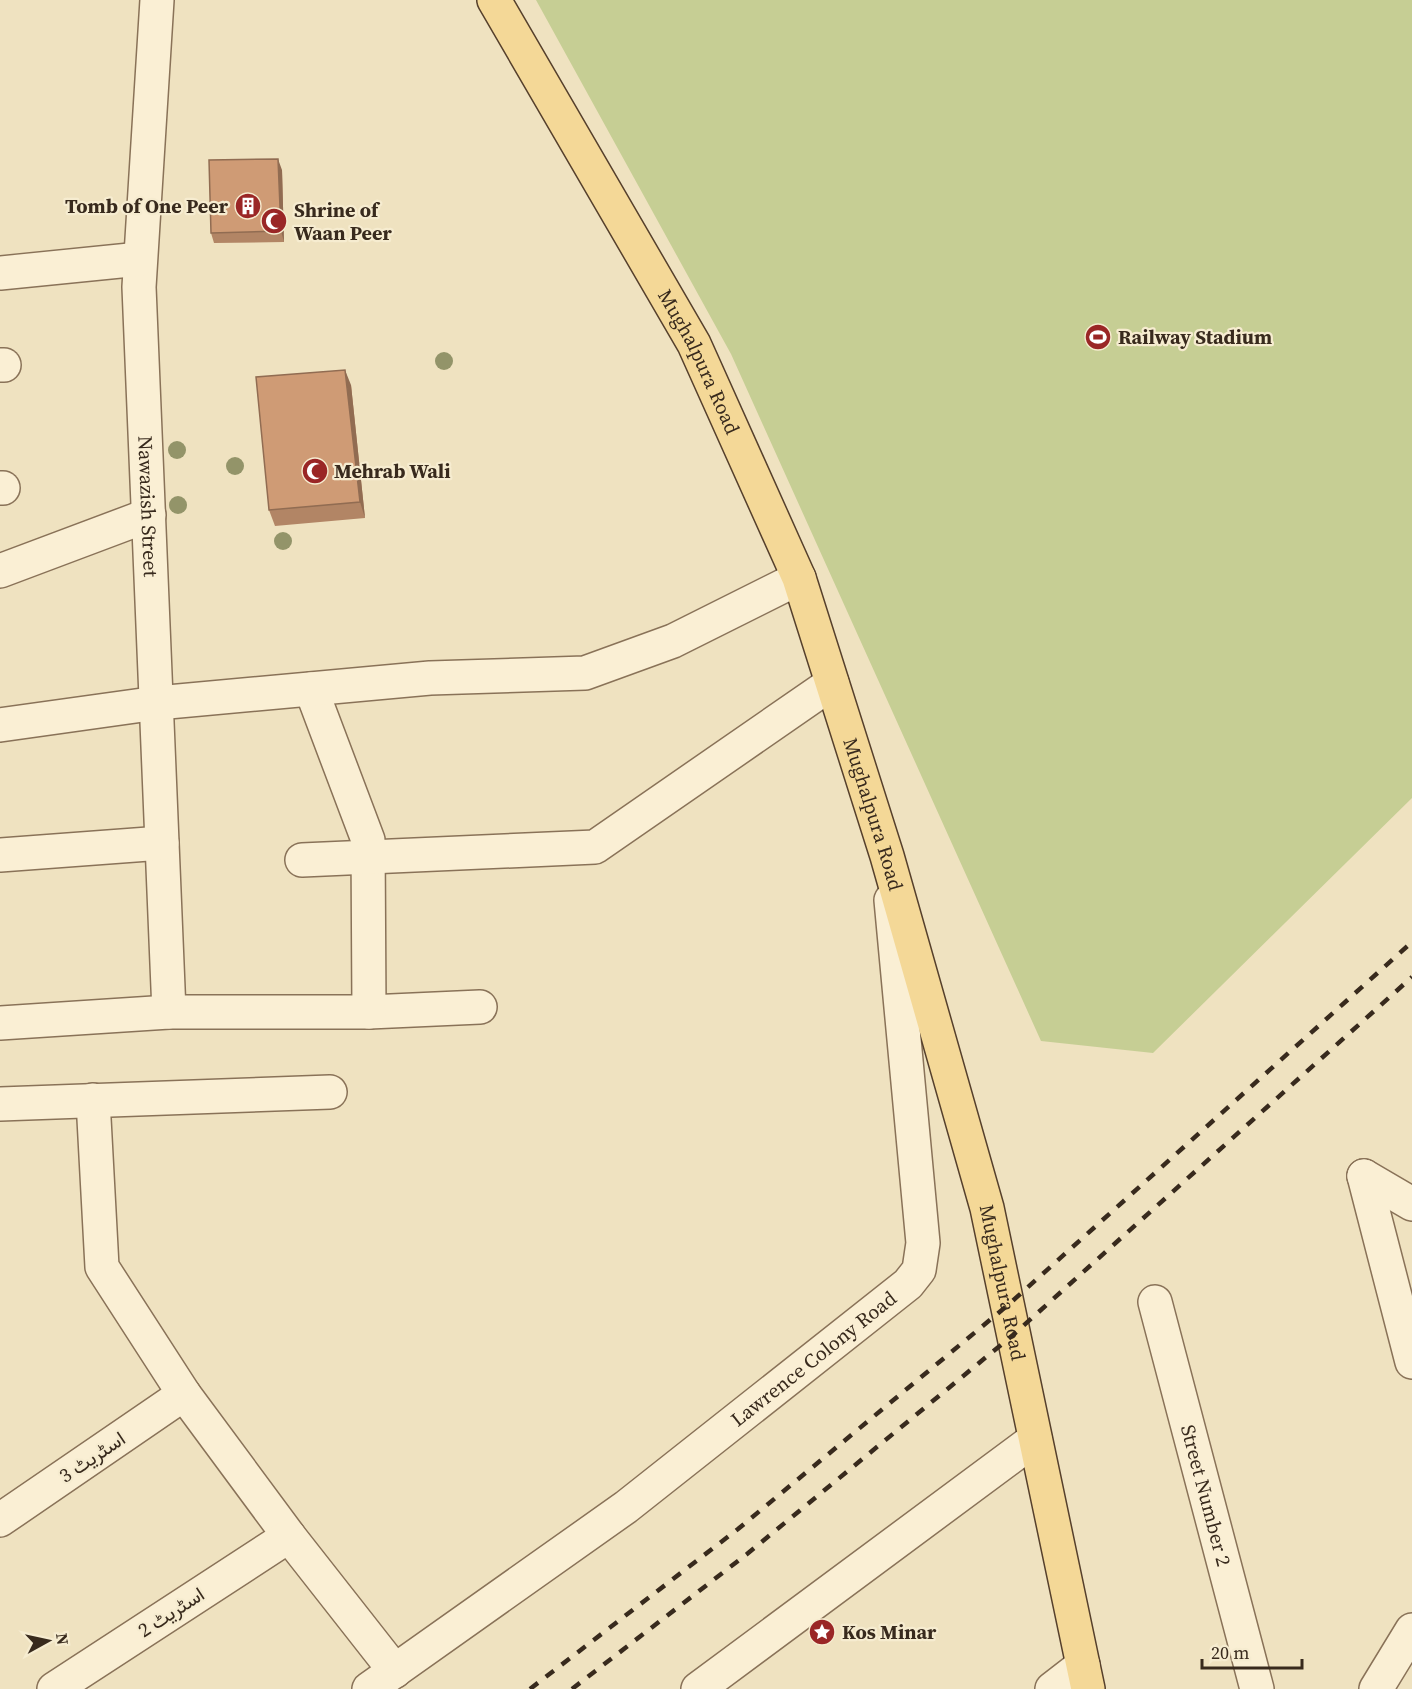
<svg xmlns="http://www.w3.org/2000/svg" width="1412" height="1689" viewBox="0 0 1412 1689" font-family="'Source Serif 4',Vazirmatn,serif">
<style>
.green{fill:#c6ce94}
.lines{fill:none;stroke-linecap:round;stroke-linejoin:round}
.minor-casing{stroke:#897258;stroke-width:36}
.major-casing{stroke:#56402c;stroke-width:36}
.minor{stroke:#faefd4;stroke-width:33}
.major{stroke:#f4d897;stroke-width:33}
.rail{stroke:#382a1d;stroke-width:4.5;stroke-dasharray:10 10;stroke-linecap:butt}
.tree{fill:#939469}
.wall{fill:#b28565}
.shaded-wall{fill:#916c52}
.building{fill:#cf9b75;stroke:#916c52;stroke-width:1.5}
.labels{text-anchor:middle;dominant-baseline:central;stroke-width:4.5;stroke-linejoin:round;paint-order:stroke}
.poi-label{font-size:20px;font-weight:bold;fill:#382a1d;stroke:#f6ecd0;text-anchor:start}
.street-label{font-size:20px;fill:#382a1d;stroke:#f6ecd0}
</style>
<rect width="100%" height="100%" fill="#efe2c0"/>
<!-- green -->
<path class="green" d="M536 0H1412V798L1153 1053 1041 1041 731 354Z"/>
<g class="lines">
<defs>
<g id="minor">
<path id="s1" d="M157 0 139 287 169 1012"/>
<path d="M0 273 140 259"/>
<path d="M0 365H4"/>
<path d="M0 488H3"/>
<path d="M0 571 149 515"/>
<path d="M311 689 368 840 369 1012 480 1007"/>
<path d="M0 725 157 703 430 678 585 673 673 641 799 578"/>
<path d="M0 855 162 843"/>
<path d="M302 860 595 847 832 683"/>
<path d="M0 1023 169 1012H369"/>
<path d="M93 1100 102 1267 184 1394 289 1536 395 1671"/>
<path d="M0 1104 330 1092"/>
<path d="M1364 1176 1412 1362"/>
<path d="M1364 1176 1412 1204"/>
<path id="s2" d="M1155 1302 1257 1689"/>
<path d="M0 1520 184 1394"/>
<path d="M54 1689 289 1536"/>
<path id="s3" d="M369 1689 626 1507 908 1284 919 1270 923 1243 891 900"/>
<path d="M698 1689 1035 1439"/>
<path d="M1052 1689 1083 1665"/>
<path d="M1376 1689 1412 1630"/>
</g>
<g id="major">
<path id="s4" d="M494 0 694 344 799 578 887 856 987 1208 1088 1689"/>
</g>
</defs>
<!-- minor casing -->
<use href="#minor" class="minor-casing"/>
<!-- major casing -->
<use href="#major" class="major-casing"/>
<!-- minor -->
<use href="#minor" class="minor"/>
<!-- major -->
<use href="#major" class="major"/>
<!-- rail -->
<path class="rail" d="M530 1689 738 1529 1008 1305 1412 942
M572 1689 747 1554 1013 1335 1412 977"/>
</g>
<!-- trees -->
<g class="tree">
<circle cx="444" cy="361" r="9"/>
<circle cx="177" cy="450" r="9"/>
<circle cx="235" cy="466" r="9"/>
<circle cx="178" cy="505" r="9"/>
<circle cx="283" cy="541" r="9"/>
</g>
<!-- wall -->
<path class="wall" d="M282 170 284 242 214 243 211 233Z
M351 385 365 518 275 526 269 510Z"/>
<!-- shaded-wall -->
<path class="shaded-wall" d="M278 159 282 170 284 242 281 231Z
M345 370 351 385 365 518 360 502Z"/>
<!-- building -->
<path class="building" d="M278 159 281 231 211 233 209 160Z
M345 370 360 502 269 510 256 377Z"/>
<!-- icons -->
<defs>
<symbol id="building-disc" viewBox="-11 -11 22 22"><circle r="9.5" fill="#9a2626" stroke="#f6ecd0"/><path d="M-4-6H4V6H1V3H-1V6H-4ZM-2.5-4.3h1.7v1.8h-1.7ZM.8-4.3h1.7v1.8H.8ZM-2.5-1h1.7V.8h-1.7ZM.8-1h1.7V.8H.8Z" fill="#fff"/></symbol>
<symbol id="mosque-disc" viewBox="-11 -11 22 22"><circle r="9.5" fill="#9a2626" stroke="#f6ecd0"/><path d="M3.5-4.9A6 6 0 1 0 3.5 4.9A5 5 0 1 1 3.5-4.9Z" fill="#fff"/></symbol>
<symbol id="stadium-disc" viewBox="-11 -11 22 22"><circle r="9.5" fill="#9a2626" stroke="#f6ecd0"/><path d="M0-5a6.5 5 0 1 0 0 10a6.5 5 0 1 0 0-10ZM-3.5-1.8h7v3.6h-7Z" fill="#fff"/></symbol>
<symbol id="sight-disc" viewBox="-11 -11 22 22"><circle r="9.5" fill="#9a2626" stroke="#f6ecd0"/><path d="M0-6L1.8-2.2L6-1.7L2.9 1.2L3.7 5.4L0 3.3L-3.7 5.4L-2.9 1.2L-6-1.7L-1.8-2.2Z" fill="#fff"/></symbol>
</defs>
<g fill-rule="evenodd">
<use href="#building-disc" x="233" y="191" width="30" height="30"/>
<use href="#mosque-disc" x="259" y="206" width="30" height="30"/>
<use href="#stadium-disc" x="1083" y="322" width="30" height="30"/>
<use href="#mosque-disc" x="300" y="456" width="30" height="30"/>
<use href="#sight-disc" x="807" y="1617" width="30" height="30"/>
</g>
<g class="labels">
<!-- poi labels -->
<g class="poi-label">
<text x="228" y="206" text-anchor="end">Tomb of One Peer</text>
<text x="294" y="210">Shrine of<tspan x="294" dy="23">Waan Peer</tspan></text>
<text x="1118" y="337">Railway Stadium</text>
<text x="334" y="471">Mehrab Wali</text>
<text x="842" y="1632">Kos Minar</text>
</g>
<!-- street labels -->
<g class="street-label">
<text stroke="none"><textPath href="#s4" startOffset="416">Mughalpura Road</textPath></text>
<text stroke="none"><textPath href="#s1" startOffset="507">Nawazish Street</textPath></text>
<text stroke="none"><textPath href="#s4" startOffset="902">Mughalpura Road</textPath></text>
<text stroke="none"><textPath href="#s4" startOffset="1388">Mughalpura Road</textPath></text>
<text stroke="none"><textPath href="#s3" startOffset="554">Lawrence Colony Road</textPath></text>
<text transform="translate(92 1457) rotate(-34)">اسٹریٹ 3</text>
<text stroke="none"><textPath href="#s2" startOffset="200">Street Number 2</textPath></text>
<text transform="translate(171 1612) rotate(-33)">اسٹریٹ 2</text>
</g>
</g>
<!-- north arrow -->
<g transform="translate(48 1641) rotate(82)" stroke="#f6ecd0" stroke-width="4.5" paint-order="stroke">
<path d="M0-4.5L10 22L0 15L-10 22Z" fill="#382a1d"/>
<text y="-9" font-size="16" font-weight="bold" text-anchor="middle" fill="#382a1d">N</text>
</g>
<!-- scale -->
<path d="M1202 1659v9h100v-9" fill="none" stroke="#382a1d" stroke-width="3"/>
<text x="1211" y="1659" font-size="18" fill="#382a1d" stroke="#f6ecd0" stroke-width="4.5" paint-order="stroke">20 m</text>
</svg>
